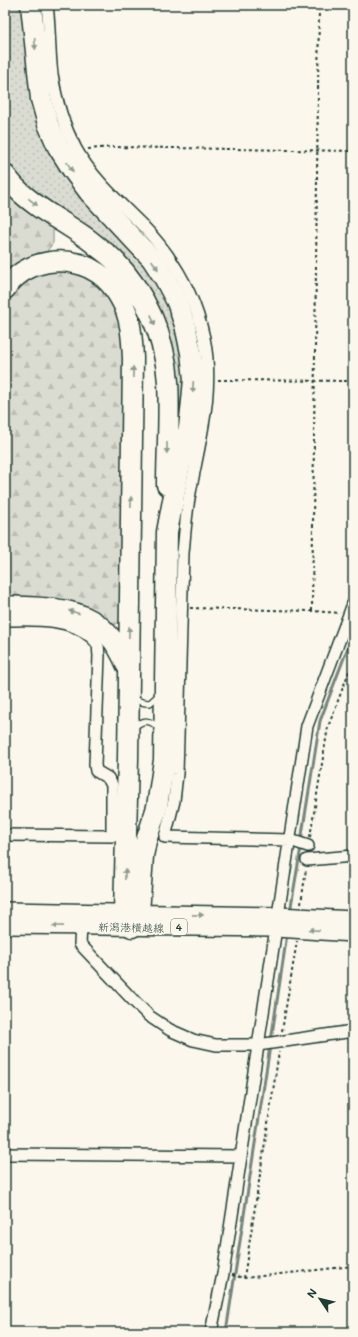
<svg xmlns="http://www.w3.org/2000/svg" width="358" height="1337" viewBox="0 0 358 1337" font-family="Mali,'Klee One',sans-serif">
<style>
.green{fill:url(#green-dots);stroke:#7d8c82}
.forest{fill:url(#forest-firs);stroke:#7d8c82}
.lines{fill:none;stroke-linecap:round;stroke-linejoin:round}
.stream{stroke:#74847b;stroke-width:3}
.lane-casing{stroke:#1f3d34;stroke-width:8}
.street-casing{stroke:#1f3d34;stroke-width:14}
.primary-casing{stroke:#1f3d34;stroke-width:20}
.highway-casing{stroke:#1f3d34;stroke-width:23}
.path{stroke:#1f3d34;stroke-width:2;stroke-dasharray:3 3;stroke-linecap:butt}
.lane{stroke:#fbf7ec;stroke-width:5.5}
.street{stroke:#fbf7ec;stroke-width:11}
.primary{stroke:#fbf7ec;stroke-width:17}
.highway{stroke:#fbf7ec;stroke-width:20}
.oneway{fill:#8d9a90}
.labels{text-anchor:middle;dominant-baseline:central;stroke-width:4;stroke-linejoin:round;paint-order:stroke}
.shield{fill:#fbf7ec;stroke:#61756b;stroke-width:1}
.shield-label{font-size:10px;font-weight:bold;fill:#1f3d34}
.street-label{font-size:11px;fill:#1f3d34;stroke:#fbf7ec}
</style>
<defs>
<pattern id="green-dots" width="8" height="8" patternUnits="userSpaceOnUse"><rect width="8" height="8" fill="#dbdcd1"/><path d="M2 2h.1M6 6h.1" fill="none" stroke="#bcbeb4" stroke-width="1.8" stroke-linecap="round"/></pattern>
<pattern id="forest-firs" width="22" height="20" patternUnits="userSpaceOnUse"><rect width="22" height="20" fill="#dbdcd1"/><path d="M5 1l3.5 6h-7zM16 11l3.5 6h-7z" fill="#bcbeb4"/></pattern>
</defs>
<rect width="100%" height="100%" fill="#fbf7ec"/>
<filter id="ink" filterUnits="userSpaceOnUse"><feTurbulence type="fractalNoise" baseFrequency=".025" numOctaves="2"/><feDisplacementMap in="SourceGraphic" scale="8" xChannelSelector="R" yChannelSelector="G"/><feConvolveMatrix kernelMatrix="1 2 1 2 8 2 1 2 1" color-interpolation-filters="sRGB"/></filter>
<g filter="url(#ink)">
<!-- green -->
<path class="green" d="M5 5H23L29 80 164 286 189 364 176 452 162 326 66 220 5 166Z"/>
<!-- forest -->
<path class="forest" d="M5 185 53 225V243L44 255 5 280Z
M43 271H81L114 299 124 329 123 618 114 626 5 598V304C12 288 29 278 43 271Z"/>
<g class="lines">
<!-- stream -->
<path class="stream" d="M301 841 320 721 353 634
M290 912 301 847
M271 1041 287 934
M226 1332 270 1046"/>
<defs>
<path id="lane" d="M133 697C139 702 143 703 150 703L160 694
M133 728C143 719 151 719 159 729"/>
<path id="street" d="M47 5C50 28 49 51 52 74 56 101 63 125 76 149 92 178 119 202 143 226 173 257 195 296 204 338 215 391 199 442 190 493 186 513 185 533 183 553L177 774 174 801 165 837 290 840 308 846
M5 620C33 620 67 617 90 636 92 638 97 642 98 646 99 648 98 652 99 655L95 765 96 771 108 778 112 785V836L5 835
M307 860 353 856
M81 926 80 944 130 997 149 1016 170 1030 193 1040 216 1045H258L353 1031
M5 1154 241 1156
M211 1332 223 1274 307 726 353 604"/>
<path id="primary" d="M5 911 278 916 353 920
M5 925 276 928 353 933"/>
<path id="highway" d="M5 175C9 180 13 185 17 189 39 211 69 224 93 243 100 249 108 254 114 260 146 293 165 337 168 382 170 416 167 451 167 485
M5 289C26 259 68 253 98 273 107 279 115 289 120 298 131 316 132 338 133 358L128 759 124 913 132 927 139 913 143 856 146 841 157 807 164 760 167 532 179 469 189 428 192 401 194 379 191 353 185 325 177 302 165 279 152 259 90 193 72 169 58 147 48 124 41 99 31 5
M5 606C62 609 102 605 127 666"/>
</defs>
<!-- lane casing -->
<use href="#lane" class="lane-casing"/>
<!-- street casing -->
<use href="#street" class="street-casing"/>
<!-- primary casing -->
<use href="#primary" class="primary-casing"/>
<!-- highway casing -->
<use href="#highway" class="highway-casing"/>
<!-- path -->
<path class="path" d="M88 149 111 147 353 151
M218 380 353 381
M190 608 312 611 340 613
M312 611 319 5
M310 837 328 727 353 661
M301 904 306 869
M282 1031 297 941
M232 1275 244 1278 353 1266
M244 1278 279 1052"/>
<!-- lane -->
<use href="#lane" class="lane"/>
<!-- street -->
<use href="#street" class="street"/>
<!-- primary -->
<use href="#primary" class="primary"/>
<!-- highway -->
<use href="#highway" class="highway"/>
</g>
<!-- one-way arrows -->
<defs><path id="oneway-solid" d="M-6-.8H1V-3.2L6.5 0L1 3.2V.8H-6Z"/></defs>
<g class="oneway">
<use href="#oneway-solid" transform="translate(35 44) rotate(86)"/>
<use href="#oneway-solid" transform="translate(70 167) rotate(56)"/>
<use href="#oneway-solid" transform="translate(33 202) rotate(38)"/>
<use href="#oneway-solid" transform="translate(155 265) rotate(56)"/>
<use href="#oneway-solid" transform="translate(153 320) rotate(69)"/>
<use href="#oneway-solid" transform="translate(133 372) rotate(-89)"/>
<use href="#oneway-solid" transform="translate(193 387) rotate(93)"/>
<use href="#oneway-solid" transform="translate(167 448) rotate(91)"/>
<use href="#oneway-solid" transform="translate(131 502) rotate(-89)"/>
<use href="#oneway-solid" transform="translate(74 612) rotate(-164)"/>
<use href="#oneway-solid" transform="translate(129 632) rotate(-89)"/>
<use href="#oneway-solid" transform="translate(125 874) rotate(-89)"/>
<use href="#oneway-solid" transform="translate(198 915) rotate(1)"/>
<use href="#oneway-solid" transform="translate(58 926) rotate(-179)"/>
<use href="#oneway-solid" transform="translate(314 930) rotate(-176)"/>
</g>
</g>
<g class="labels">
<!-- shield labels -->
<rect class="shield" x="171" y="919" width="16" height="16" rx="3"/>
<g class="shield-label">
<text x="179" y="927">4</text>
</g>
<!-- street labels -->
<g class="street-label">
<text transform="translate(131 927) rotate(1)">新潟港横越線</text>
</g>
</g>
<!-- margin -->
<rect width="358" height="1337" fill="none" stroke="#fbf7ec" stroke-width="20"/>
<rect x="10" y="10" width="338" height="1317" fill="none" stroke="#1f3d34" stroke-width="1.5" filter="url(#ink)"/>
<!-- north arrow -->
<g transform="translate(320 1299) rotate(305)" stroke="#fbf7ec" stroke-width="3" paint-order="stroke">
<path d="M0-3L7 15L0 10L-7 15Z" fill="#1f3d34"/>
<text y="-6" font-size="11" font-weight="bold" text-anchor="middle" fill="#1f3d34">N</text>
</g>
</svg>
